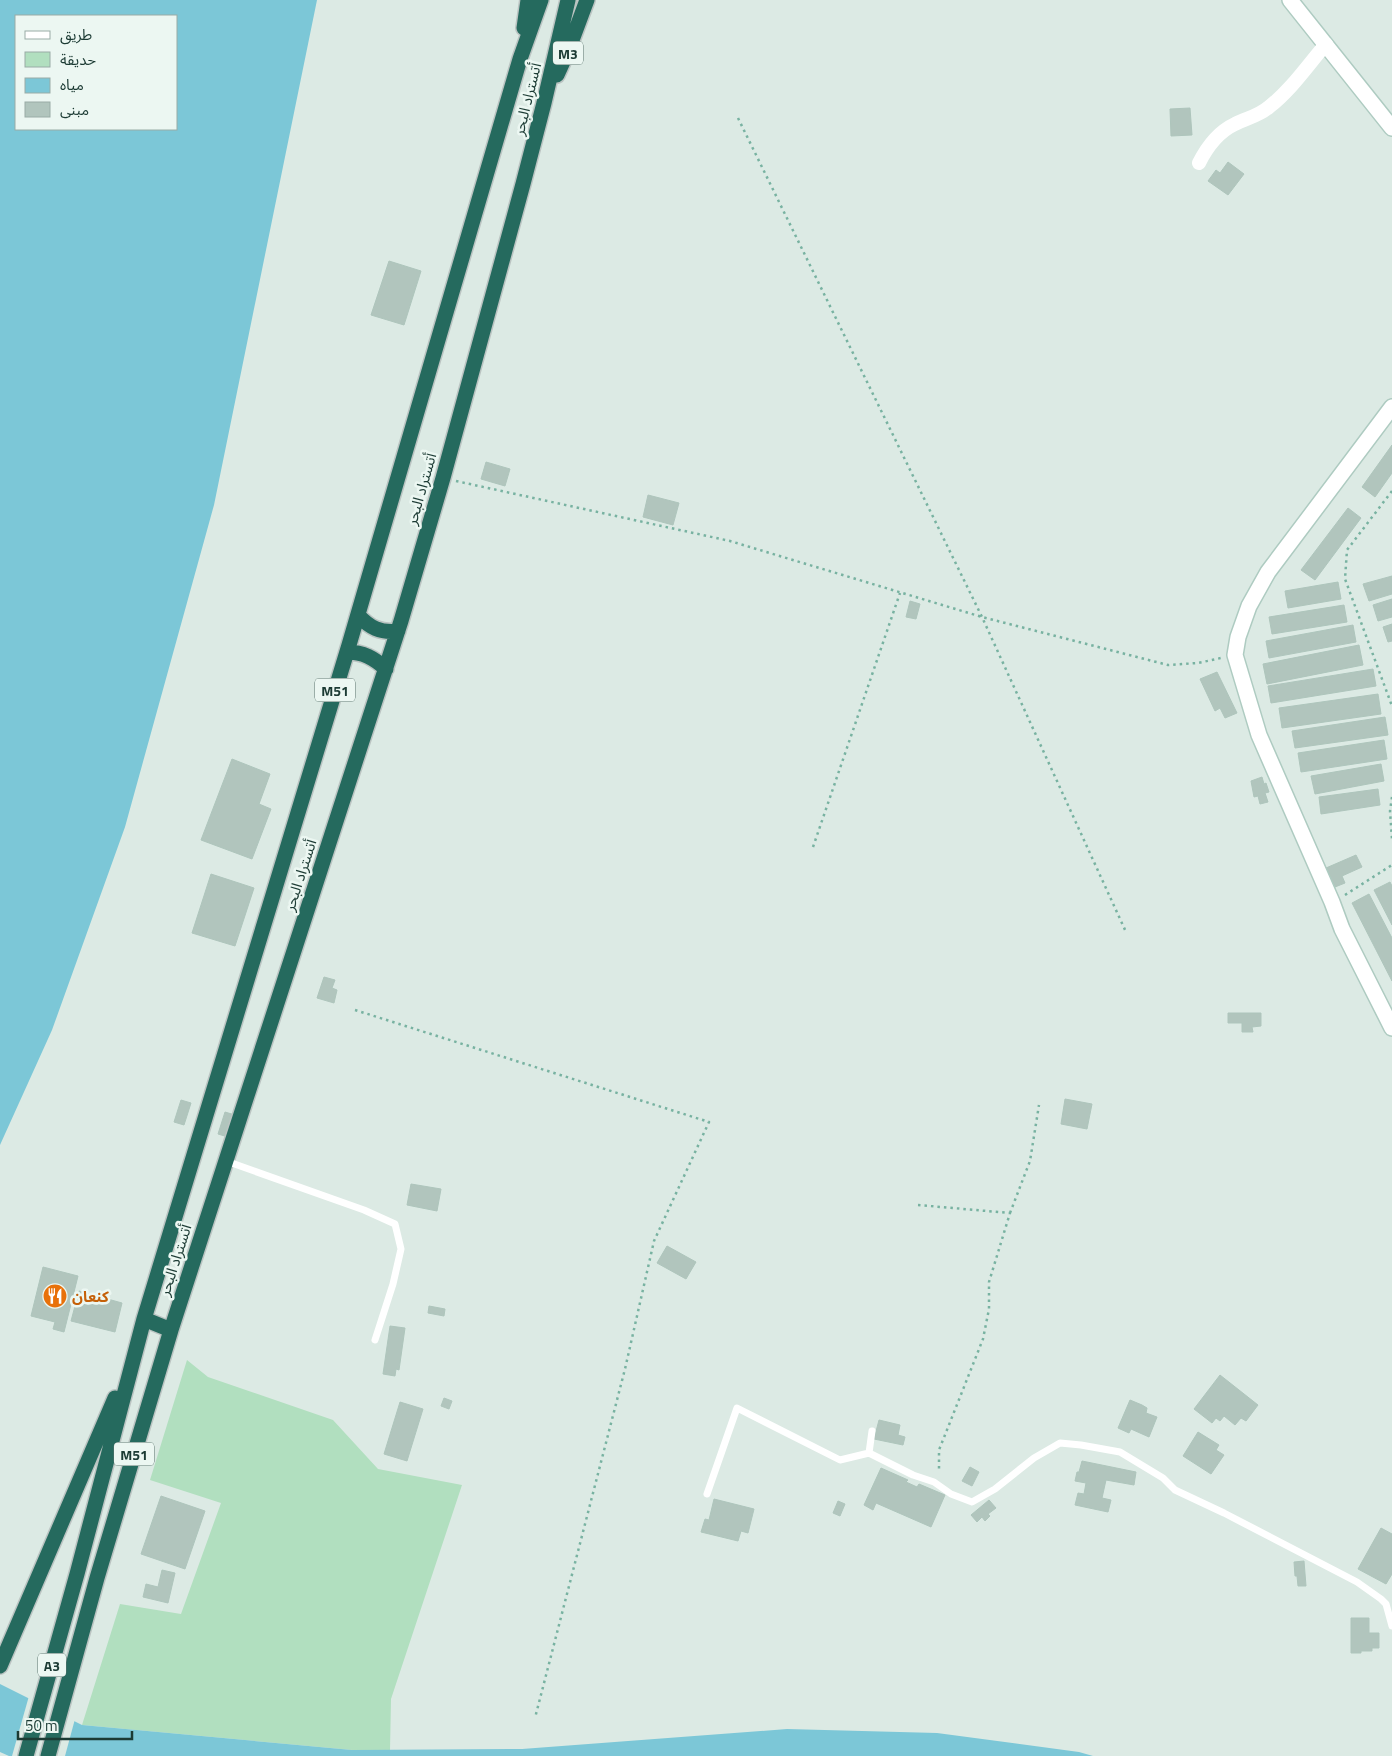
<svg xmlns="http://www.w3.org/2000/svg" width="1392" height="1756" viewBox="0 0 1392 1756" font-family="'Titillium Web','Noto Sans Arabic',sans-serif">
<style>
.green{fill:#b1dfbf}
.water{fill:#7cc7d7;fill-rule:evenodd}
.pier{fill:#dceae4}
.building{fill:#b1c5bd;stroke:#aec5bc}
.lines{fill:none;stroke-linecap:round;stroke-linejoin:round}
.secondary-casing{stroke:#aecbc1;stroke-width:18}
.highway-casing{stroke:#bbc4c2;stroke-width:18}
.path{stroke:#78b2a1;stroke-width:2.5;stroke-dasharray:2.5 4;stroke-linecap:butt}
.lane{stroke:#fff;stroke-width:7}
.street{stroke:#fff;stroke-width:14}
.secondary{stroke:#fff;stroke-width:15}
.highway{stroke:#256a5e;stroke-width:15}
.labels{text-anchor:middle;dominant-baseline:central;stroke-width:5;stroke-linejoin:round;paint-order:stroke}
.shield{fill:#ecf7f2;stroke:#5a736d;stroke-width:1}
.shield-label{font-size:14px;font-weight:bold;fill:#1c3b34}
.street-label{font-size:15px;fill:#1c3b34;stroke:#ecf7f2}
.food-label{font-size:15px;font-weight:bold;fill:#c56008;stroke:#ecf7f2;text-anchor:start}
</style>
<rect width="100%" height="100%" fill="#dceae4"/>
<!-- green -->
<path class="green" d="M187 1360 208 1377 333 1420 378 1469 462 1485 391 1699 390 1750H352L82 1725 120 1604 181 1614 221 1503 150 1480Z"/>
<!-- water -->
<path class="water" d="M0 0H317L214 505 125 827 52 1030 0 1145ZM176 16V129H16V16Z
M0 1684 82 1725 352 1750 522 1749 787 1729 937 1733 1079 1752 1093 1756H9L0 1752Z"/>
<!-- pier -->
<path class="pier" d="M29 1696 75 1719 65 1756H12Z"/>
<!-- building -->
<path class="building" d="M1190 108 1192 135 1171 136 1170 109Z
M1228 162 1244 174 1228 195 1208 181 1216 170 1220 173Z
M389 261 421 271 404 325 371 315Z
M1392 445V473L1375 497 1362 487Z
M486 462 510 469 505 486 481 479Z
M648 495 679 503 673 525 643 517Z
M1348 508 1361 518 1315 580 1301 570Z
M1392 576V594L1369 601 1363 584Z
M1338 582 1341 599 1288 608 1285 591Z
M1392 599V617L1378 621 1373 605Z
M910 601 920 604 916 619 906 617Z
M1344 605 1347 622 1272 634 1269 617Z
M1392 624V641L1388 642 1383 627Z
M1353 625 1356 642 1269 658 1266 641Z
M1359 645 1363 665 1267 684 1263 664Z
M1373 669 1376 686 1271 703 1268 686Z
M1217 672 1237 713 1225 718 1220 708 1215 711 1200 679Z
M1378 694 1381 714 1282 728 1279 708Z
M1385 717 1388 735 1295 748 1292 731Z
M1384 740 1387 759 1301 772 1298 753Z
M232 759 270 774 259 804 271 809 252 859 201 840Z
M1381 764 1384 781 1315 794 1311 776Z
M1262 777 1264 784 1266 783 1269 792 1265 793 1268 802 1260 804 1258 796 1254 797 1251 781Z
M1378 789 1380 805 1321 814 1319 797Z
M1356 855 1362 867 1342 876 1345 883 1335 887 1326 868Z
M211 874 254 888 235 946 192 933Z
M1390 882 1392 886V925L1374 890Z
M1369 894 1392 938V981L1352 903Z
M324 977 335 980 332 988 337 990 334 1003 317 998Z
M1228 1013H1261V1026L1252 1027 1253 1032H1242V1023H1228Z
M1065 1099 1092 1104 1087 1129 1061 1124Z
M181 1100 191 1103 184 1125 174 1122Z
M225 1112 235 1115 228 1137 218 1134Z
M411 1184 441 1189 437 1211 407 1205Z
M667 1246 696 1262 686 1279 657 1263Z
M43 1267 78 1276 64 1332 53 1329 55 1322 31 1316Z
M79 1291 122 1303 115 1332 71 1321Z
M429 1306 445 1309 444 1316 428 1313Z
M390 1326 405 1328 399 1370 396 1369 395 1376 383 1374Z
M1220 1375 1258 1405 1246 1421 1241 1418 1235 1425 1224 1416 1220 1421 1216 1418 1212 1423 1194 1409Z
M444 1398 452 1401 449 1409 441 1406Z
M1130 1400 1142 1405 1147 1408 1146 1413 1157 1417 1149 1437 1131 1429 1129 1433 1118 1428Z
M400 1402 423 1409 407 1461 384 1454Z
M879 1420 900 1425 898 1435 905 1437 903 1445 874 1439Z
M1198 1432 1219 1445 1216 1450 1224 1455 1211 1474 1183 1456Z
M1082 1461 1136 1472 1134 1485 1106 1480 1102 1498 1111 1500 1108 1512 1075 1505 1078 1493 1084 1494 1086 1483 1075 1481 1077 1472H1079Z
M970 1467 979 1472 972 1486 962 1481Z
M881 1468 908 1480 906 1482 917 1487 919 1484 945 1495 931 1527 876 1503 873 1510 864 1505Z
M161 1496 205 1511 185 1569 141 1554Z
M714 1499 754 1509 748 1533 741 1531 738 1541 701 1532 705 1519 709 1520Z
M989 1500 996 1508 988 1514 990 1516 985 1521 982 1517 977 1522 971 1515Z
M838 1501 845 1504 840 1516 833 1513Z
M1381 1528 1392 1534V1574L1386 1584 1358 1569Z
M1304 1561 1306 1586H1298L1297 1576H1295L1294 1562Z
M162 1570 175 1573 168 1603 143 1597 146 1584 158 1587Z
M1351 1618H1369V1633H1379V1648H1372V1651H1361V1653H1351Z"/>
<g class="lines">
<defs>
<path id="secondary" d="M1290 0 1392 128
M1392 407 1268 572 1249 606 1238 637 1235 655 1259 735 1332 902 1342 929 1392 1028"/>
<path id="highway" d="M524 28 528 0
M557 75 568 51 587 0
M358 615C370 628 380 633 398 631
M347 652C363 652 374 658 386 669
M144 1319 171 1330
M0 1666 115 1398
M26 1756 77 1574 144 1319 349 645 520 59 541 0
M48 1756 97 1578 171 1330 401 621 443 478 523 184 544 103 568 0"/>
</defs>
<!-- secondary casing -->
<use href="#secondary" class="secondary-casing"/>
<!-- highway casing -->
<use href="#highway" class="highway-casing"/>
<!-- path -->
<path class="path" d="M738 118 982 617 1126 932
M456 481 730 541 982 617 1168 665 1198 663 1221 658
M1392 491 1347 550 1345 579 1392 706
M1392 797 1390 811 1392 839
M813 847 900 593
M1345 895 1392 865
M355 1010 709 1122 654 1241 625 1369 535 1718
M918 1205 1010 1213 989 1282V1309L983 1339 939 1450V1472
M1010 1213 1030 1161 1039 1105"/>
<!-- lane -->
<path class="lane" d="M226 1161 364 1210 395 1224 401 1249 393 1284 375 1340
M869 1453 913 1475 934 1482 951 1494 972 1502 995 1489 1034 1458 1060 1443 1081 1445 1120 1452 1163 1478 1175 1490 1224 1513 1357 1582 1381 1599 1386 1604 1392 1626
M707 1494 737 1408 840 1460 869 1453 872 1431"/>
<!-- street -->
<path class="street" d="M1199 163C1207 147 1218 132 1235 124 1247 118 1259 116 1269 107 1291 90 1308 65 1326 44"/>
<!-- secondary -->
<use href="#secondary" class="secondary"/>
<!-- highway -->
<use href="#highway" class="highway"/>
</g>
<!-- icons -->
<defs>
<symbol id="restaurant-disc" viewBox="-11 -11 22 22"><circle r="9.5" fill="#e8710a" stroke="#ecf7f2"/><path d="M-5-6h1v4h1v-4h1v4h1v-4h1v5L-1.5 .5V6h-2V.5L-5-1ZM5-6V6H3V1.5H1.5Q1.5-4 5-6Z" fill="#fff"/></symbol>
</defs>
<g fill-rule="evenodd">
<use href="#restaurant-disc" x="41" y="1282" width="28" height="28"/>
</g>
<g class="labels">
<!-- shield labels -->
<g class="shield">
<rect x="553" y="41.5" width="30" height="23" rx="4"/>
<rect x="315" y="678.5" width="40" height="23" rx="4"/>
<rect x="114" y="1442.5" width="40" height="23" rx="4"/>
<rect x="38" y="1653.5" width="28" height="23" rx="4"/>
</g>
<g class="shield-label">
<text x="568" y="53">M3</text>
<text x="335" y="690">M51</text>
<text x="134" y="1454">M51</text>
<text x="52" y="1665">A3</text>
</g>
<!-- street labels -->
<g class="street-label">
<text transform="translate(527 99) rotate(-76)">أتستراد البحر</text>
<text transform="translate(421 489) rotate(-74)">أتستراد البحر</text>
<text transform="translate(300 875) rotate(-72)">أتستراد البحر</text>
<text transform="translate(175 1260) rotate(-72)">أتستراد البحر</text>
</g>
<!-- food labels -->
<g class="food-label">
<text x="72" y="1296">كنعان</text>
</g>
</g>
<!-- legend -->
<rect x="15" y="15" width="162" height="115" fill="#ecf7f2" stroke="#99aca6"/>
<rect x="25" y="31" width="25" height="8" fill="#ffffff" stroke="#99aca6"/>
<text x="60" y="40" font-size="15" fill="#1c3b34">طريق</text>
<rect x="25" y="52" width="25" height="15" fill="#b1dfbf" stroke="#99aca6"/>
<text x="60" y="65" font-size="15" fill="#1c3b34">حديقة</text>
<rect x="25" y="78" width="25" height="15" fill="#7cc7d7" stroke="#99aca6"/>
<text x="60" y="90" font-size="15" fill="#1c3b34">مياه</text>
<rect x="25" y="102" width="25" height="15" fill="#b1c5bd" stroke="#99aca6"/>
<text x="60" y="115" font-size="15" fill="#1c3b34">مبنى</text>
<!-- scale -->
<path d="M18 1731v8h114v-8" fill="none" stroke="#1c3b34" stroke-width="2.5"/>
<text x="25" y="1731" font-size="15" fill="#1c3b34" stroke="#ecf7f2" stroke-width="4" paint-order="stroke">50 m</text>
</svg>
